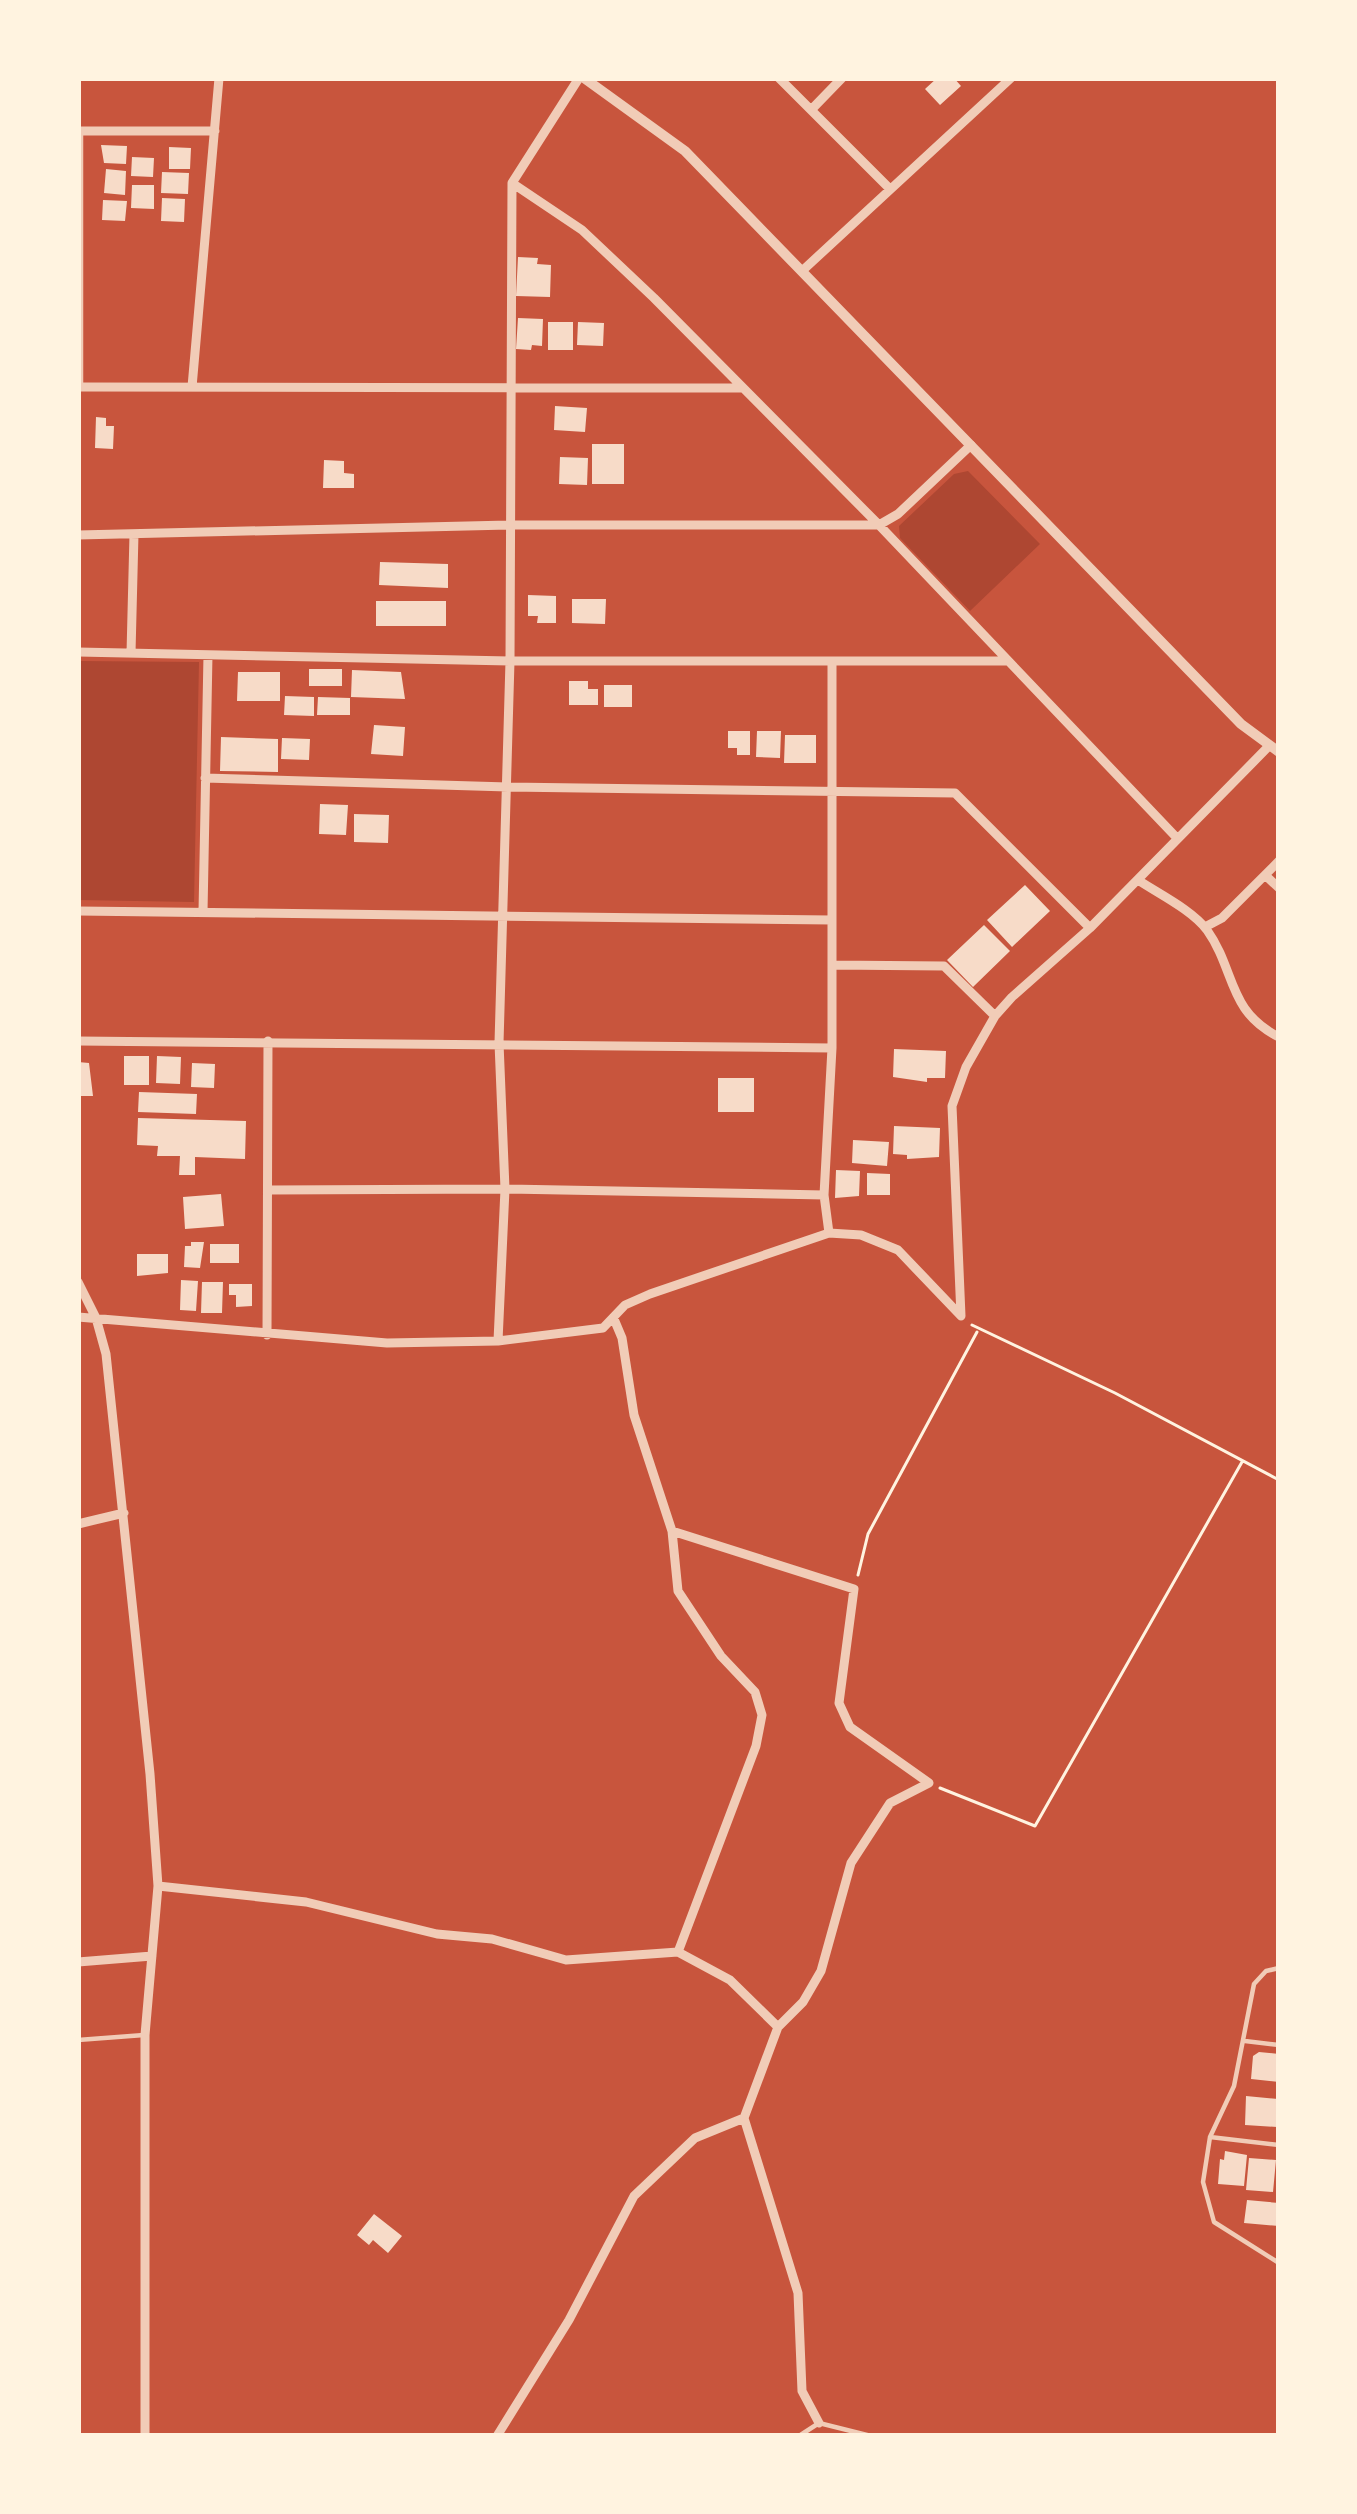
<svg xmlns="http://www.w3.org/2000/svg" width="1357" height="2514" viewBox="0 0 1357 2514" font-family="'Archivo Narrow',sans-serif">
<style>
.green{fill:#ae4732}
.building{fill:#f7dbc8}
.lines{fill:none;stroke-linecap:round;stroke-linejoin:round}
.path{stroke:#fff3e0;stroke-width:3}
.service{stroke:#f1ccb7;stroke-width:4.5}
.minor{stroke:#f1ccb7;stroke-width:9}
.tertiary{stroke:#f1ccb7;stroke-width:10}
</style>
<rect width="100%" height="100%" fill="#c8553d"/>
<!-- green -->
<path class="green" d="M968 471 1040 544 970 611 900 538 899 526 954 474Z
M78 661 199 662 194 902 78 900Z"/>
<!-- building -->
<path class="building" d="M937 78H954L961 86 940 105 925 89Z
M101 145 127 146 126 164 104 163Z
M169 147 191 148 190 169H169Z
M132 157 154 158 153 177 131 176Z
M106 169 126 171 125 195 104 193Z
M162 172 189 173 188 194 161 193Z
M132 185H154V209L131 208Z
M162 198 185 199 184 222 161 221Z
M103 200 127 201 125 221 102 220Z
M518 257 538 258 537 264 551 265 550 297 516 296Z
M518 318 543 319 542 346 532 345 531 350 516 349Z
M548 322H573V350H548Z
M578 322 604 323 603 346 577 345Z
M555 406 587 408 585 432 554 430Z
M96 417 106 418V426H114L113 449 95 448Z
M592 444H624V484H592Z
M560 457 588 458 587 485 559 484Z
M324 460 344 461V473L354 474V488H323Z
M380 562 448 564V588L379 585Z
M528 595 556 596V623H537L538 616H528Z
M572 599H606L605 624 572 623Z
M376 601H446V626H376Z
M309 669H342V686H309Z
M352 670 401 672 405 699 351 697Z
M238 672H280V701H237Z
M569 681H588V689H598V705H569Z
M604 685H632V707H604Z
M285 696 314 697V716L284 715Z
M318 697 350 698V715H317Z
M374 725 405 727 403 756 371 754Z
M728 731H750V755H737V748H728Z
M757 731H781L780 758 756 757Z
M785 735H816V763H784Z
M221 737 278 739V772L220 771Z
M282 738 310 739 309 760 281 759Z
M320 804 348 805 346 835 319 834Z
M354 814 389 815 388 843 354 842Z
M1025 885 1050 911 1012 947 987 920Z
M984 925 1010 951 973 987 947 960Z
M894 1049 946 1051 945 1078H927V1082L893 1077Z
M124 1056H149V1085H124Z
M157 1056 181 1057 180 1084 156 1083Z
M78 1062 89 1063 93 1096H78Z
M192 1063 215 1064 214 1088 191 1087Z
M718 1078H754V1112H718Z
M139 1092 197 1094 196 1114 138 1112Z
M138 1118 246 1121 245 1159 195 1157V1175H179L180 1156H157L158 1146 137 1145Z
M894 1126 940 1128 939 1157 907 1159V1155L893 1154Z
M853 1140 889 1142 887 1166 852 1163Z
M836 1170 860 1171 859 1196 835 1198Z
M867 1173 890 1174V1195H867Z
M221 1194 224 1226 185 1229 183 1197Z
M191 1242H204L200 1268 184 1267 185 1246H191Z
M210 1244H239V1263H210Z
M137 1254H168V1273L137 1276Z
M181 1280 198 1281 196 1311 180 1310Z
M202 1282H223L222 1313H201Z
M229 1284H252V1306L236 1307V1295H229Z
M1259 2052 1279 2054V2082L1251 2079 1253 2056Z
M1246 2096 1278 2099 1277 2127 1245 2125Z
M1225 2151 1247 2155 1244 2186 1218 2184 1220 2159 1224 2160Z
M1249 2158 1276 2160 1273 2192 1246 2190Z
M1247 2200 1279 2203V2226L1244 2223Z
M374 2214 402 2236 388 2253 373 2240 369 2245 357 2235Z"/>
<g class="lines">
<!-- path -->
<path class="path" d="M972 1325 1115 1393 1279 1480
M858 1575 868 1534 977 1332
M940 1788 1035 1826 1242 1462"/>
<!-- service -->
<path class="service" d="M81 131V383
M1279 1968 1266 1971 1254 1984 1234 2086 1210 2137 1203 2182 1214 2222 1279 2263
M78 2040 144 2035
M1245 2041 1279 2045
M1210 2137 1279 2145
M799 2436 819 2423 871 2436"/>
<!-- minor -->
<path class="minor" d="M779 78 890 189
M811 110 842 78
M78 131H215
M512 183 582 230 654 298 879 525 1176 837
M802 271 1011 78
M78 387 740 388
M192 387 219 78
M78 535 509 525H879L898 514 971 445
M78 652 510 661H1005
M131 653 134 534
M205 778 508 787 955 793 1090 928
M1265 875 1279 888
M1138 880C1159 894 1192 910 1207 930 1236 971 1227 1011 1279 1037
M78 911 832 920
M203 912 208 655
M1205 927 1222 918 1279 861
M832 965 944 966 995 1016
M78 1041 832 1048
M269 1190 505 1189 824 1195
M829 1233 824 1195 832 1048V662
M78 1282 96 1318 106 1354 150 1774 158 1886 145 2035V2436
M961 1316 952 1106 966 1067 995 1016 1012 997 1090 928 1269 746
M78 1317 387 1343 498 1341 603 1328 625 1305 650 1294 829 1233 861 1235 898 1250 961 1316
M614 1319 622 1338 634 1415 672 1531 678 1591 721 1656 755 1692 762 1715 756 1746 678 1952
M267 1335 268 1041
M498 1341 505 1189 499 1043 510 661 512 183 579 78
M78 1524 124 1513
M672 1531 854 1589 839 1703 850 1727 929 1783 890 1803 851 1863 821 1971 803 2002 778 2027 744 2118 798 2293 802 2391 819 2423
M158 1886 306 1902 437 1934 492 1939 566 1960 678 1952 730 1980 778 2027
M78 1962 152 1956
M497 2436 569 2320 634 2196 695 2138 744 2118"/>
<!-- tertiary -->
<path class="tertiary" d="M584 78 685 151 1241 724 1279 752"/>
</g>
<!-- border -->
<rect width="1357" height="2514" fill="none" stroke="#fff3e0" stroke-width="162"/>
</svg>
